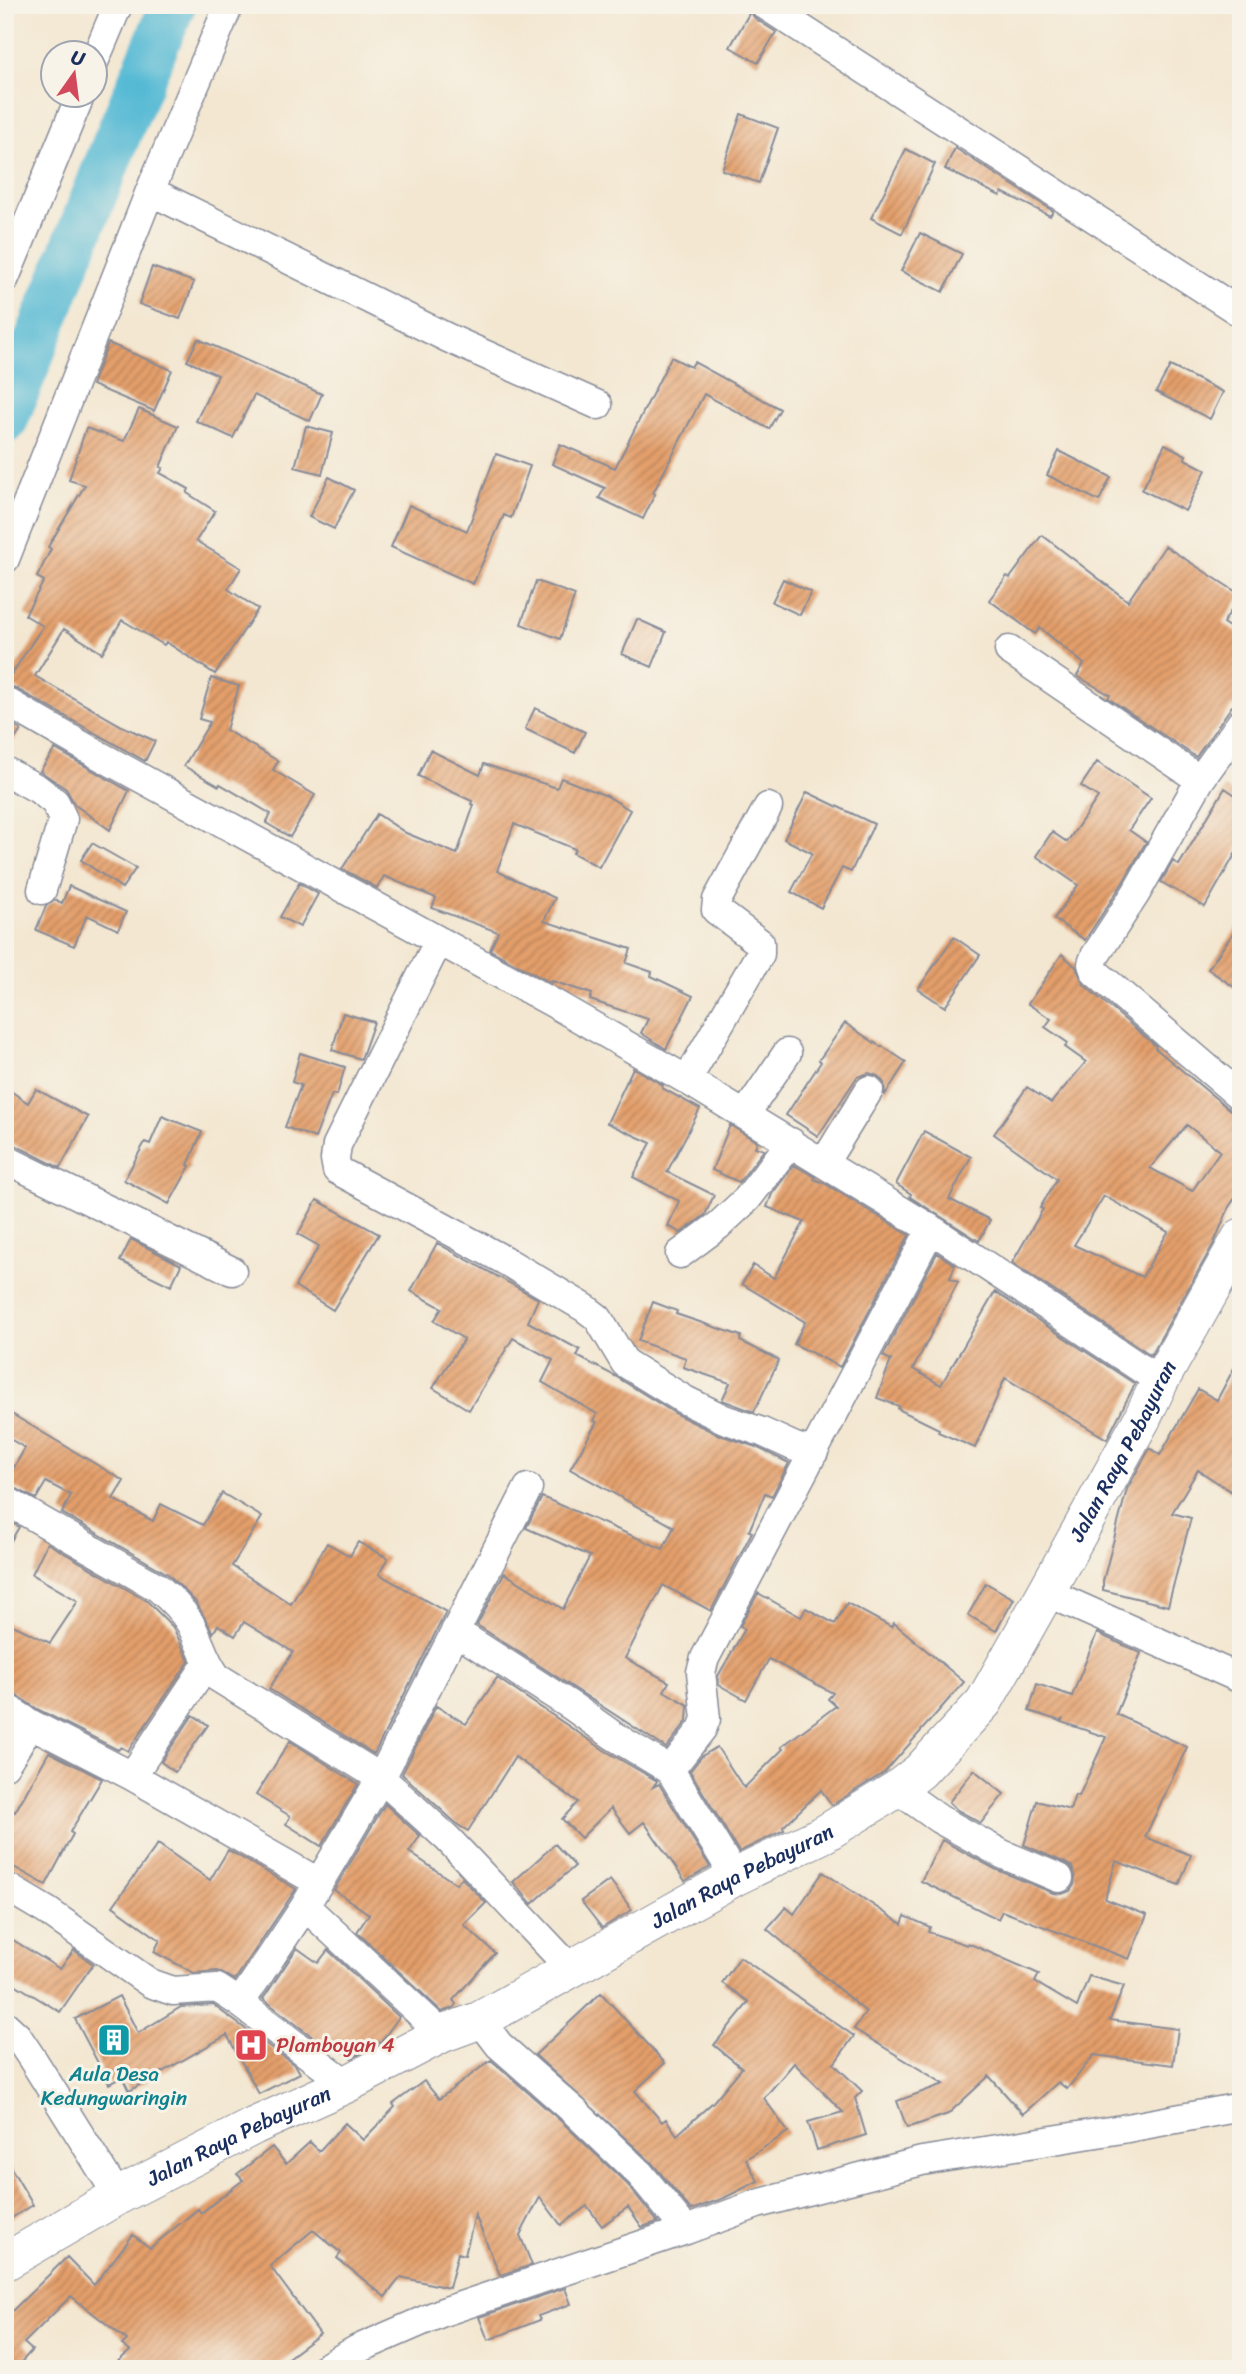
<svg xmlns="http://www.w3.org/2000/svg" width="1246" height="2374" viewBox="0 0 1246 2374" font-family="Sriracha,sans-serif">
<style>
.lines{fill:none;stroke-linecap:round;stroke-linejoin:round}
.river{stroke:#55b9d4;stroke-width:46}
.building{fill:url(#building-hatch);fill-rule:evenodd}
.minor-casing{stroke:#878b98;stroke-width:31}
.major-casing{stroke:#878b98;stroke-width:39}
.minor{stroke:#fff;stroke-width:28}
.major{stroke:#fff;stroke-width:37}
.labels{text-anchor:middle;dominant-baseline:central;stroke-width:6;stroke-linejoin:round;paint-order:stroke}
.street-label{font-size:21px;fill:#1b2f5e;stroke:#f7f3e8}
.health-label{font-size:21px;fill:#be3a42;stroke:#f7f3e8;text-anchor:start}
.culture-label{font-size:21px;fill:#0d838f;stroke:#f7f3e8}
</style>
<defs>
<pattern id="building-hatch" width="6" height="6" patternUnits="userSpaceOnUse" patternTransform="scale(1.75)"><rect width="6" height="6" fill="#e49f6a"/><path d="M-1 1l2-2M0 6l6-6M5 7l2-2" fill="none" stroke="#b8825a"/></pattern>
</defs>
<rect width="100%" height="100%" fill="#f7f3e8"/>
<filter id="ink" filterUnits="userSpaceOnUse"><feTurbulence type="fractalNoise" baseFrequency=".0143" numOctaves="2"/><feDisplacementMap in="SourceGraphic" scale="14" xChannelSelector="R" yChannelSelector="G"/><feConvolveMatrix kernelMatrix="1 2 1 2 8 2 1 2 1" color-interpolation-filters="sRGB"/></filter>
<filter id="wash" filterUnits="userSpaceOnUse"><feTurbulence type="fractalNoise" baseFrequency=".00686" numOctaves="4" result="noise"/><feDisplacementMap in="SourceGraphic" scale="28" xChannelSelector="R" yChannelSelector="G"/><feGaussianBlur stdDeviation="1.57" result="paint"/><feColorMatrix in="noise" values="0 0 0 0 0 0 0 0 0 0 0 0 0 0 0 0 0 1.4 0 .05"/><feComposite in="paint" operator="in"/></filter>
<g filter="url(#wash)">
<rect width="100%" height="100%" fill="#f3e7d1"/>
<g class="lines">
<!-- river -->
<path class="river" d="M5 421 121 128 173 5"/>
</g>
<g id="blocks">
<!-- building -->
<path class="building" d="M750 12 756 19 776 32 758 63 730 47Z
M741 114 778 128 759 183 722 170Z
M955 148 1053 211 1050 216 1002 192 1000 196 945 169Z
M906 149 935 164 902 234 871 218Z
M920 233 962 254 943 292 901 271Z
M152 267 194 282 180 319 139 304Z
M198 339 322 394 310 421 254 395 233 438 196 421 218 375 187 361Z
M108 343 172 370 154 411 92 385Z
M671 357 691 367 694 362 780 409 769 429 704 394 653 493 655 494 643 519 599 498 605 488 552 464 560 444 615 468Z
M1170 366 1223 392 1210 419 1156 392Z
M139 409 178 426 160 467 163 468 160 473 189 489 187 493 215 511 196 541 241 568 228 589 258 609 215 674 166 642 164 645 122 620 102 653 64 629 35 676 122 726 155 741 145 761 13 687 5 684 43 626 25 615 44 581 37 577 51 549 48 547 85 485 69 480 86 428 124 441Z
M306 426 333 433 322 474 295 467Z
M1165 444 1186 455 1185 459 1206 470 1185 511 1142 490Z
M1059 451 1111 477 1099 501 1047 475Z
M496 454 530 466 511 518 504 515 473 584 391 547 409 505 467 531Z
M329 477 354 490 334 529 309 517Z
M1042 535 1128 601 1165 546 1241 595 1223 623 1241 635V707L1232 706 1196 757 1108 698 1110 695 1077 676 1084 664 1040 628 1035 634 989 600 1007 576 1010 578Z
M783 579 811 592 800 615 772 602Z
M536 581 575 595 560 639 521 624Z
M637 619 666 632 652 667 622 654Z
M211 678 239 686 226 730 278 761 273 770 315 795 290 837 266 823 271 814 220 784 219 786 184 766 210 722 199 719Z
M535 708 585 732 575 753 525 729Z
M5 720 21 730 5 754Z
M55 749 129 791 110 830 75 805 66 789 40 771Z
M430 750 480 775 484 764 557 788 561 778 607 796 630 810 599 867 573 853 575 849 514 824 497 871 555 898 544 921 631 949 626 963 652 972 651 976 693 996 666 1049 641 1033 648 1019 590 1000 592 994 552 981 551 983 490 950 498 932 432 908 436 898 384 876 377 888 342 869 377 814 406 833 457 854 474 805 471 804 472 801 418 776Z
M1097 762 1151 798 1129 830 1146 842 1122 884 1085 940 1054 919 1078 885 1036 856 1052 832 1067 842 1098 797 1081 786Z
M1225 788 1241 799V844L1205 907 1161 882 1173 861 1179 865Z
M807 792 874 824 851 872 842 868 821 908 791 892 812 853 784 839Z
M92 843 136 868 122 888 81 860Z
M299 883 318 894 300 927 280 917Z
M69 886 126 912 118 930 87 915 74 946 36 930 46 906 55 900 62 903Z
M1241 922V992L1208 969Z
M954 937 980 955 945 1007 918 989Z
M1062 954 1076 967 1084 985 1156 1046 1155 1048 1230 1110 1241 1113V1189L1229 1207 1214 1243 1151 1355 1012 1263 1043 1209 1040 1208 1057 1179 994 1134 1027 1087 1051 1103 1086 1062 1065 1047 1068 1043 1045 1027 1051 1019 1028 1004ZM1187 1125 1220 1151 1192 1191 1150 1168ZM1104 1196 1168 1232 1142 1277 1074 1245Z
M343 1013 374 1022 361 1059 332 1050Z
M845 1023 881 1047 882 1046 906 1062 885 1095 884 1083 878 1076 869 1073 857 1077 818 1136 786 1115 821 1062 819 1060Z
M300 1053 345 1067 337 1095 332 1094 315 1138 285 1127 301 1085 292 1082Z
M633 1068 663 1085 662 1088 700 1109 667 1172 714 1195 705 1215 681 1233 668 1226 679 1201 633 1177 651 1143 607 1123Z
M5 1087 28 1103 36 1089 88 1117 60 1168 5 1140Z
M162 1116 202 1132 188 1165 190 1166 169 1204 124 1180 145 1142 150 1144Z
M730 1125 757 1142 755 1147 764 1150 739 1182 712 1170Z
M924 1131 971 1157 949 1199 990 1220 979 1241 910 1197 911 1194 896 1184Z
M794 1165 815 1177 814 1179 824 1183 909 1235 840 1367 794 1344 805 1322 742 1284 753 1265 774 1278 804 1222 767 1207 772 1194Z
M317 1200 379 1234 333 1310 295 1286 319 1246 298 1234Z
M131 1239 181 1265 171 1286 120 1261Z
M437 1243 538 1299 528 1322 580 1350 577 1356 615 1376 678 1415 717 1434 756 1447 789 1463 772 1496 765 1493 749 1531 752 1532 711 1611 663 1585 625 1658 669 1682 664 1691 688 1705 687 1721 666 1748 477 1625 504 1573 563 1609 590 1556 526 1528 542 1497 663 1549 674 1527 570 1469 597 1422 594 1421 597 1414 542 1382 553 1360 513 1338 469 1410 433 1388 464 1339 434 1321 442 1308 411 1291Z
M937 1253 955 1265 950 1278 958 1282 913 1369 941 1385 995 1292 1135 1384 1107 1439 1005 1378 975 1448 938 1432 939 1429 898 1409 899 1406 877 1398 891 1360 883 1356Z
M653 1302 677 1311 676 1314 741 1336 740 1341 779 1360 754 1412 722 1400 730 1383 683 1367 686 1358 638 1341Z
M1241 1355V1498L1198 1470 1172 1513 1191 1518 1168 1606 1103 1590V1581L1127 1489 1150 1448 1160 1455 1198 1389 1217 1400Z
M5 1410 124 1481 113 1499 153 1521 161 1504 203 1525 222 1493 262 1517 232 1566 291 1604 327 1543 350 1556 358 1542 388 1558 379 1574 446 1612 374 1754 269 1689 293 1652 244 1622 235 1636 218 1625 213 1633 196 1602 168 1574 62 1513 71 1495 46 1482 36 1499 5 1483 25 1448 5 1436Z
M5 1519 19 1527 5 1551Z
M47 1543 147 1601 173 1627 189 1661 128 1751 121 1747 118 1750 39 1710 5 1688V1621L50 1643 78 1601 32 1574Z
M986 1583 1014 1599 996 1631 968 1615Z
M758 1593 801 1617 806 1608 835 1624 847 1603 891 1627 894 1623 964 1682 885 1772 832 1805 821 1790 783 1827 784 1830 739 1852 690 1771 702 1756 717 1747 744 1788 783 1749 781 1747 836 1706 828 1699 833 1693 769 1659 746 1700 719 1685 718 1676 745 1629 740 1626Z
M1097 1633 1141 1653 1116 1714 1187 1747 1145 1837 1191 1855 1179 1885 1116 1861 1105 1899 1147 1915 1129 1959 1002 1911 998 1919 921 1881 942 1840 995 1869 1053 1893 1062 1894 1070 1891 1074 1885 1075 1877 1072 1867 1065 1863 1024 1845 1037 1801 1070 1810 1075 1795 1079 1796 1106 1737 1061 1722 1062 1720 1060 1721 1029 1711 1037 1684 1072 1696Z
M497 1678 604 1750 657 1781 653 1787 659 1784 710 1867 685 1881 644 1822 630 1833 611 1808 581 1838 562 1819 578 1802 515 1757 468 1831 458 1825 402 1774 436 1706 466 1724Z
M193 1715 208 1725 175 1772 161 1762Z
M290 1741 358 1784 321 1846 286 1824 290 1816 256 1795Z
M49 1752 102 1779 70 1832 73 1834 46 1885 5 1862V1806L15 1812Z
M974 1770 1004 1794 981 1823 957 1810 949 1802Z
M385 1804 420 1836 409 1852 456 1884 462 1878 486 1903 464 1925 495 1953 453 2000 456 2004 453 2008 442 2012 357 1932 369 1914 334 1890Z
M158 1844 210 1880 228 1850 296 1889 235 1980 217 1971 194 1973 154 1952 160 1940 113 1906Z
M555 1844 575 1866 532 1904 513 1882Z
M823 1872 902 1924 905 1916 930 1927 928 1932 967 1945 968 1943 1039 1974 1035 1982 1077 2007 1089 1976 1124 1986 1110 2020 1178 2029 1173 2065 1094 2055 1067 2089 1058 2082 1023 2114 989 2076 948 2114 907 2128 897 2101 944 2084 854 2029 866 2012 767 1929 786 1907 794 1914Z
M610 1880 632 1910 602 1928 581 1901Z
M5 1935 60 1969 74 1950 93 1964 60 2012 5 1978Z
M297 1948 318 1963 328 1950 399 2017 381 2042 352 2058 331 2043 330 2046 318 2038H314L263 1999Z
M740 1957 854 2036 834 2064 862 2091 855 2098 866 2135 817 2150 808 2122 843 2112 794 2063 764 2098 788 2132 746 2159 758 2181 724 2198 691 2210 651 2162 535 2055 601 1993 665 2063 635 2091 662 2122 666 2119 677 2135 713 2102 742 2068 714 2045 749 2002 722 1983Z
M119 1996 138 2033 181 2007 213 2005 296 2066 300 2073 259 2094 227 2035 129 2091 122 2077 109 2084 75 2019Z
M491 2060 563 2123 628 2185 658 2222 642 2227 628 2207 602 2226 587 2206 561 2225 540 2197 520 2235 532 2265 500 2275 475 2215 465 2255 458 2253 449 2288 401 2277 385 2297 337 2258 341 2253 313 2230 270 2266 320 2334 273 2369H109L130 2351 122 2345 127 2340 71 2296 24 2343 32 2350 15 2369H5V2318L67 2257 94 2285 133 2235 150 2248 198 2209 201 2213 243 2180 237 2174 272 2147 286 2164 310 2142 319 2151 345 2123 363 2140 395 2107 393 2104 424 2081 439 2099Z
M5 2158 33 2205 5 2222Z
M565 2288 571 2304 538 2316 540 2320 488 2340 479 2317Z"/>
</g>
</g>
<g filter="url(#ink)">
<use href="#blocks" fill-opacity="0" stroke="#878b98" stroke-width="2"/>
<g class="lines">
<defs>
<path id="minor" d="M765 5 1241 313
M94 62 118 5
M150 191 448 338 598 405
M5 278 81 94
M5 559 150 191 229 5
M1009 650 1200 780
M5 701 95 753 553 1003 687 1080 931 1229 1160 1381
M1241 723 1200 780 1136 893 1095 956 1092 964 1095 972 1241 1097
M5 771 38 789 55 802 63 819 42 890
M438 942 337 1145 335 1159 337 1170 504 1260 585 1308 598 1318 625 1363 685 1400 724 1419 762 1432 795 1447 814 1452
M687 1080 760 954V943L716 910 717 900 768 807
M745 1115 787 1053
M5 1159 232 1271
M824 1163 869 1090
M680 1254 719 1225 747 1199 791 1142
M5 1500 157 1587C170 1598 181 1608 190 1623 200 1641 204 1661 217 1677L381 1778 448 1839 570 1968
M1046 1592 1241 1679
M455 1631 573 1707 614 1736 670 1770 735 1877
M5 1707 31 1724 132 1776 318 1882
M5 1765 31 1724
M670 1770 702 1729 706 1719 701 1672 705 1658 931 1229
M132 1776 207 1664
M897 1789 939 1819 1002 1854 1059 1878
M5 1886 47 1911 150 1983 173 1991 217 1988 240 2003 347 2084
M305 1906 442 2034
M240 2003 305 1906 381 1778 528 1488
M480 2020 499 2045 574 2111 640 2174 686 2230
M5 2025 17 2036 33 2060 118 2196
M323 2369 358 2349 443 2312 686 2230 757 2204 922 2161 1122 2129 1241 2107"/>
<g id="major">
<path id="s1" d="M5 2262 118 2196 254 2126 347 2084 442 2034 480 2020 735 1877 824 1834 897 1789 920 1771 984 1702 1046 1592 1142 1419 1160 1381 1241 1237"/>
</g>
</defs>
<!-- minor casing -->
<use href="#minor" class="minor-casing"/>
<!-- major casing -->
<use href="#major" class="major-casing"/>
<!-- minor -->
<use href="#minor" class="minor"/>
<!-- major -->
<use href="#major" class="major"/>
</g>
</g>
<!-- icons -->
<defs>
<symbol id="building-square" viewBox="-11 -11 22 22"><rect x="-9" y="-9" width="18" height="18" rx="4" fill="#0f9aa8" stroke="#f7f3e8"/><path d="M-4-6H4V6H1V3H-1V6H-4ZM-2.5-4.3h1.7v1.8h-1.7ZM.8-4.3h1.7v1.8H.8ZM-2.5-1h1.7V.8h-1.7ZM.8-1h1.7V.8H.8Z" fill="#fff"/></symbol>
<symbol id="hospital-square" viewBox="-11 -11 22 22"><rect x="-9" y="-9" width="18" height="18" rx="4" fill="#e0444e" stroke="#f7f3e8"/><path d="M-5-5h3v3.5h4V-5h3V5h-3V1.5h-4V5h-3Z" fill="#fff"/></symbol>
</defs>
<g fill-rule="evenodd">
<use href="#building-square" x="95" y="2021" width="38" height="38"/>
<use href="#hospital-square" x="232" y="2026" width="38" height="38"/>
</g>
<g class="labels">
<!-- street labels -->
<g class="street-label">
<text stroke="none"><textPath href="#s1" startOffset="1421">Jalan Raya Pebayuran</textPath></text>
<text stroke="none"><textPath href="#s1" startOffset="833">Jalan Raya Pebayuran</textPath></text>
<text stroke="none"><textPath href="#s1" startOffset="266">Jalan Raya Pebayuran</textPath></text>
</g>
<!-- health labels -->
<g class="health-label">
<text x="276" y="2045">Plamboyan 4</text>
</g>
<!-- culture labels -->
<g class="culture-label">
<text x="114" y="2074">Aula Desa<tspan x="114" dy="24">Kedungwaringin</tspan></text>
</g>
</g>
<!-- margin -->
<rect width="1246" height="2374" fill="none" stroke="#f7f3e8" stroke-width="28"/>
<!-- north arrow -->
<g transform="translate(74 74) rotate(14)"><circle r="33" fill="#f7f3e8" stroke="#9fa5b1" stroke-width="2"/>
<path d="M0-5L12 26L0 18L-12 26Z" fill="#d1495b"/>
<text y="-10" font-size="19" font-weight="bold" text-anchor="middle" fill="#1b2f5e">U</text>
</g>
</svg>
